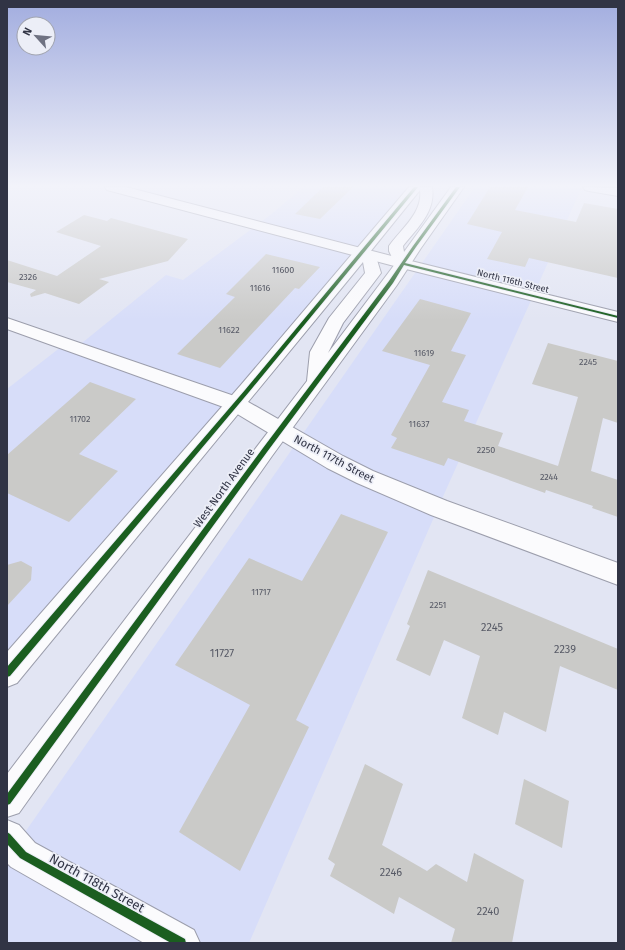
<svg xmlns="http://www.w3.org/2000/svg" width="625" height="950" viewBox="0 0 625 950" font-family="'Fira Sans',sans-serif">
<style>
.built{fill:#d7ddf9}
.building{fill:#cacac8}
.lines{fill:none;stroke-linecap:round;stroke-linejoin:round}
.minor-casing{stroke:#9c9eac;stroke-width:2}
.secondary-casing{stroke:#9c9eac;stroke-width:2}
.minor{fill:#fbfbfd;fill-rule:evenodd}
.secondary{fill:#fbfbfd;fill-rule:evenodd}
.cycleway-casing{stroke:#eceef7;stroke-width:2}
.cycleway{fill:#1b5e20;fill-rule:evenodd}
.labels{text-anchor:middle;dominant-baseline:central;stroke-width:3.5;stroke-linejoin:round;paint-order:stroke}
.number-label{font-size:9px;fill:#575a66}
.far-street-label{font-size:9px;fill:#313445;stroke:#eceef7}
.street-label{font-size:11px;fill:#313445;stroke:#eceef7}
.near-number-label{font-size:11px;fill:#575a66}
.near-street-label{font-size:13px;fill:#313445;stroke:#eceef7}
</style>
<rect width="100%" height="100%" fill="#e2e5f3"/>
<!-- built -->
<path class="built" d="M304 187H416L7 673V389L66 343 77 347 166 275 183 280 269 216Z
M475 187H568L581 189 441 501 249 943H7V858Z"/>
<!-- building -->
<path class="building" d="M323 187H353L320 219 295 214Z
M490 187H528L515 210 576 222 584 203 618 209V278L529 258 525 267 487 259 502 232 467 224Z
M84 215 107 221 111 218 188 239 168 261 99 279 109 282 79 304 45 293 31 297 30 294 36 290 7 282V260L57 276 101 246 56 232Z
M266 254 320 267 299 289 295 288 220 368 177 354 235 297 226 294Z
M420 299 471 313 451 351 466 355 442 402 469 410 464 421 503 433 498 446 558 466 578 397 532 384 548 343 618 361V423L603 418 591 471 618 480V517L592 508 593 506 546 490 545 493 448 458 444 466 391 448 397 438 391 435 430 365 382 351Z
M90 382 136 399 79 454 118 471 69 522 7 493V455Z
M341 514 388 532 296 720 309 727 240 871 179 832 250 705 175 665 249 558 302 581Z
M21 561 32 567 31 580 7 606V565Z
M428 570 618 649V690L560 666 546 732 504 712 498 735 462 718 480 656 444 640 430 676 396 660 410 626 407 624Z
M365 764 403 784 382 845 427 871 436 864 467 882 474 853 524 880 512 943H451L455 929 399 897 394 914 330 876 335 864 328 859Z
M524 779 569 801 562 848 515 824Z"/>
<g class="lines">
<defs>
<path id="minor" d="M105 187H126L407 260 618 312V322L398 267 107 190Z
M583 187 618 188V196L589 191 585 190Z
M7 318 243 399 343 456 373 471 447 501 618 563V585L431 515 357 483 327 468 229 409 7 329Z
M7 820 19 825 35 843 194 930 200 943H144L11 867 7 863Z"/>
<path id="secondary" d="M409 187H432C436 212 417 228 403 246L404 252 451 187H464L421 248 397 285 272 456 19 813 7 817V774L307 381 310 352 329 318 365 273 363 262 17 683 7 687V652L240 386ZM420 190C423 213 401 229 389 246V251L395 264 328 353 343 323 381 273 377 260 370 252Z"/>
</defs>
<!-- minor casing -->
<use href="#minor" class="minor-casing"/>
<!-- secondary casing -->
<use href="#secondary" class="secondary-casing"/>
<!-- minor -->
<use href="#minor" class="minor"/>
<!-- secondary -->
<use href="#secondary" class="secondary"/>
<defs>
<path id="cycleway" d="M414 187H418L249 392 10 676 7 677V667L245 390Z
M456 187H460L416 247 405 263 618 316V318L404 265 393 283 267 452 10 804 7 805V794L263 448 389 281 413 246Z
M7 832 10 834 26 852 185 939 186 943H171L20 858 7 844Z"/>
</defs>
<!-- cycleway casing -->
<use href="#cycleway" class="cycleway-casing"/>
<!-- cycleway -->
<use href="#cycleway" class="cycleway"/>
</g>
<!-- sky -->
<linearGradient id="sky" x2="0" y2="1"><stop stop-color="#a2addf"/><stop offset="0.58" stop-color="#f2f3fa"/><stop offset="1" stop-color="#f2f3fa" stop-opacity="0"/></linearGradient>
<rect width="625" height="320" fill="url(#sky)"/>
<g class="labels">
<!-- number labels -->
<g class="number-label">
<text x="283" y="270">11600</text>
<text x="28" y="277">2326</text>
<text x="260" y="288">11616</text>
<text x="229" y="330">11622</text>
<text x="424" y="353">11619</text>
<text x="588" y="362">2245</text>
<text x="80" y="419">11702</text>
<text x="419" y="424">11637</text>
<text x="486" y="450">2250</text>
<text x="549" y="477">2244</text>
<text x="261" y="592">11717</text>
<text x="438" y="605">2251</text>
</g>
<!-- far-street labels -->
<g class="far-street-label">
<text transform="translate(513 281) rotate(14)">North 116th Street</text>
</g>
<!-- street labels -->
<g class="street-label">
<text transform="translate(334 459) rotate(28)">North 117th Street</text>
<text transform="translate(224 488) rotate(-54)">West North Avenue</text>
</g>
<!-- near-number labels -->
<g class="near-number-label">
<text x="492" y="627">2245</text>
<text x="565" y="649">2239</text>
<text x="222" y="653">11727</text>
<text x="391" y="872">2246</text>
<text x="488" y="911">2240</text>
</g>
<!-- near-street labels -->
<g class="near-street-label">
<text transform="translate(97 883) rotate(29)">North 118th Street</text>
</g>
</g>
<!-- border -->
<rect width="625" height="950" fill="none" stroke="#313445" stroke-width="16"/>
<!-- north arrow -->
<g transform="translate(36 36) rotate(297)"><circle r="19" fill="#eceef7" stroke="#a1a4b0"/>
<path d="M0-3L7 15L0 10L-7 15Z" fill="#6f7282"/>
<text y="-6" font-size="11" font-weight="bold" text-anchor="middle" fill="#313445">N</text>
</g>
</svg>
